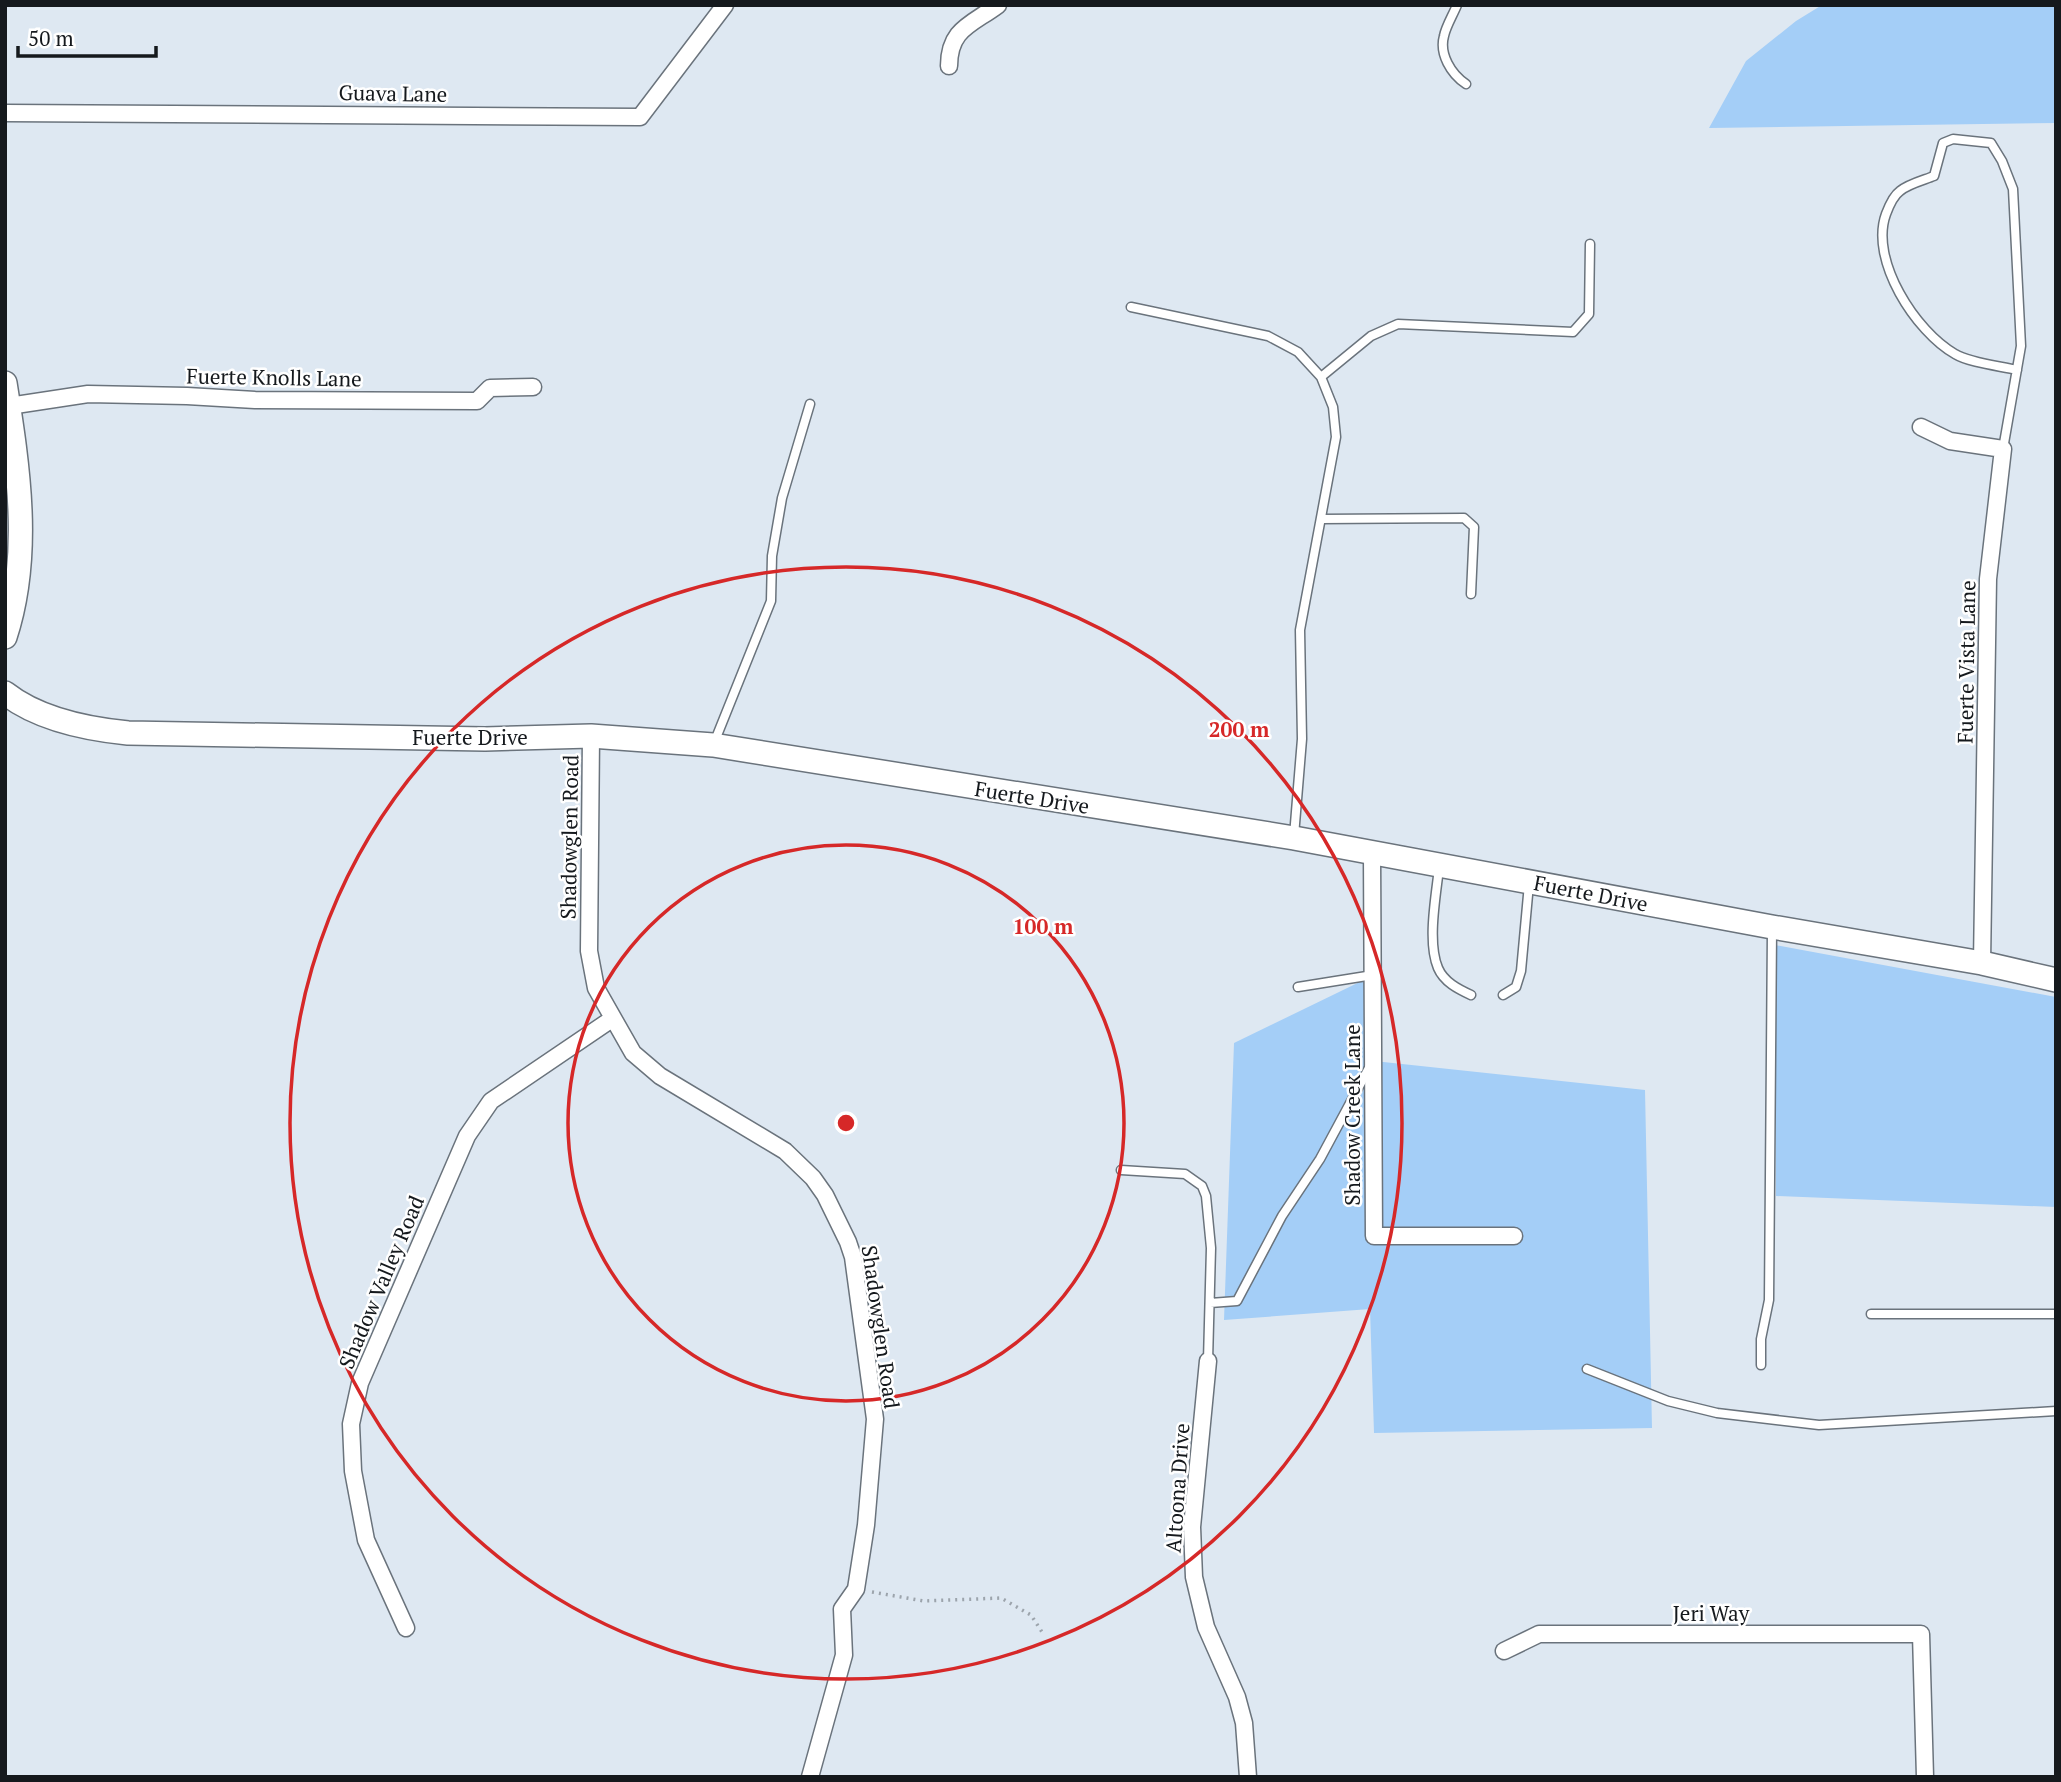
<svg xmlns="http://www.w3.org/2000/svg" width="2061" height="1782" viewBox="0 0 2061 1782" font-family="'PT Serif',serif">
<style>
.green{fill:#a4cef7}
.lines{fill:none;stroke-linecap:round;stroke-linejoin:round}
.lane-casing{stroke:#6a737c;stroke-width:11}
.street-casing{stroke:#6a737c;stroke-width:19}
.secondary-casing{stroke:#6a737c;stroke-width:26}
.path{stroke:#9ca4ac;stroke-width:3.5;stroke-dasharray:2 5;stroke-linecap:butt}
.lane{stroke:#fff;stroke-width:8}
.street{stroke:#fff;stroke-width:16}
.secondary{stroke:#fff;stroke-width:23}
.ring{fill:none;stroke:#d62828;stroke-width:3.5}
.labels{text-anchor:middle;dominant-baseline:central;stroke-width:5;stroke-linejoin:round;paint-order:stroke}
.street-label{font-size:21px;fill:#15191d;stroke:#fff}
.centre{fill:#d62828;stroke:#fff;stroke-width:3.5}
.ring-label{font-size:21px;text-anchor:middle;font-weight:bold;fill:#d62828;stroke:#fff;stroke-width:5;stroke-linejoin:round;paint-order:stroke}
</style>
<rect width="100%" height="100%" fill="#dee8f2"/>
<!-- green -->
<path class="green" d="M1822 5H2056V123L1709 128 1746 61 1796 21Z
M1775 945 2056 997V1207L1776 1196Z
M1374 975V1061L1645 1090 1652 1428 1374 1433 1370 1309 1224 1320 1234 1043Z"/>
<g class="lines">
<defs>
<path id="lane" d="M1457 5C1453 15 1446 26 1444 36 1439 54 1451 74 1466 84
M1131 307 1268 336 1298 352 1321 377 1333 407 1336 437 1300 630 1302 739 1294 836
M1321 377 1371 336 1398 324 1573 332 1589 314 1590 244
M2003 449C2009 414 2015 380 2021 346L2013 189 2002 161 1991 143 1953 139 1943 143 1934 176C1924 180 1908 184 1900 191 1893 196 1889 206 1886 214 1869 260 1916 332 1955 354 1970 363 2000 366 2017 370
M1321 519 1464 518 1474 527 1471 594
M714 743 771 601 772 556 782 498 810 404
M1439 868C1436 896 1427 942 1438 968 1444 982 1458 989 1471 995
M1298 987 1373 975
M1503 995 1516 987 1521 971 1529 884
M1121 1170 1185 1174 1202 1186 1206 1196 1211 1248 1208 1361
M1210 1303 1237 1301 1282 1216 1320 1159 1370 1066
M1871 1314H2056
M1761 1365V1339L1769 1300 1772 930
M1587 1369 1668 1401 1717 1413 1819 1425 2056 1411"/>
<path id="street" d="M949 66C949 29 971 25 998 5
M5 113 640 117 725 5
M9 406 88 394 187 396 255 400 477 401 490 388 533 387
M1921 427 1950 441 2003 449 1988 579 1982 963
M591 736 589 951 596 988 633 1053 660 1076 785 1151 813 1178 825 1195 848 1242 853 1257 875 1419 866 1525 856 1589 842 1609 844 1655 810 1777
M1372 854 1374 1236H1514
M1208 1361 1192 1527 1194 1577 1206 1627 1237 1697 1244 1723 1248 1777
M406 1628 366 1540 353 1471 351 1424 360 1383 467 1136 491 1101 612 1019
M1504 1651 1539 1634H1921L1925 1777"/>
<path id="secondary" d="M5 383C18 466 32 555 5 637
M5 693C38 719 87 729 128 733L485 739 591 736 713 745 1294 838 1772 927 1982 963 2056 980"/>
</defs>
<!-- lane casing -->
<use href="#lane" class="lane-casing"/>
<!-- street casing -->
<use href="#street" class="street-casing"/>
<!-- secondary casing -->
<use href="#secondary" class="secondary-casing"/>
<!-- path -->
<path class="path" d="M872 1592 924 1601 1001 1598 1031 1615 1042 1632"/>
<!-- lane -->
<use href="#lane" class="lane"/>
<!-- street -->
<use href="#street" class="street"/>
<!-- secondary -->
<use href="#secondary" class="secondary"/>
</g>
<!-- distance rings -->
<g class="ring">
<circle cx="846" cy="1123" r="278"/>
<circle cx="846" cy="1123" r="556"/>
</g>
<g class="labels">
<!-- street labels -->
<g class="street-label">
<text transform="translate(393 93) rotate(1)">Guava Lane</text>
<text transform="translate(274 377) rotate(1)">Fuerte Knolls Lane</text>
<text transform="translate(1966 662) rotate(-89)">Fuerte Vista Lane</text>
<text x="470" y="737">Fuerte Drive</text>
<text transform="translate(1032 797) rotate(9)">Fuerte Drive</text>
<text transform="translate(569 837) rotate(-89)">Shadowglen Road</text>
<text transform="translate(1591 893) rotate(11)">Fuerte Drive</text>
<text transform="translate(1352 1115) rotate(-90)">Shadow Creek Lane</text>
<text transform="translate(381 1282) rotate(-67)">Shadow Valley Road</text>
<text transform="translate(881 1327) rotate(82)">Shadowglen Road</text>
<text transform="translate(1177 1488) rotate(-86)">Altoona Drive</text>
<text x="1711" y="1613">Jeri Way</text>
</g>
</g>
<circle cx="846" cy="1123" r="10" class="centre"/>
<g class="ring-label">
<text x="1239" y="737">200 m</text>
<text x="1043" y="934">100 m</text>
</g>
<!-- border -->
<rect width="2061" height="1782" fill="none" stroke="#15191d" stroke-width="14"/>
<!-- scale -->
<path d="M18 46v10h138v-10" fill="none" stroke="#15191d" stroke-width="3.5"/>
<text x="28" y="46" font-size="21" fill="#15191d" stroke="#ffffff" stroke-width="5" paint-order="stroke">50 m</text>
</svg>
